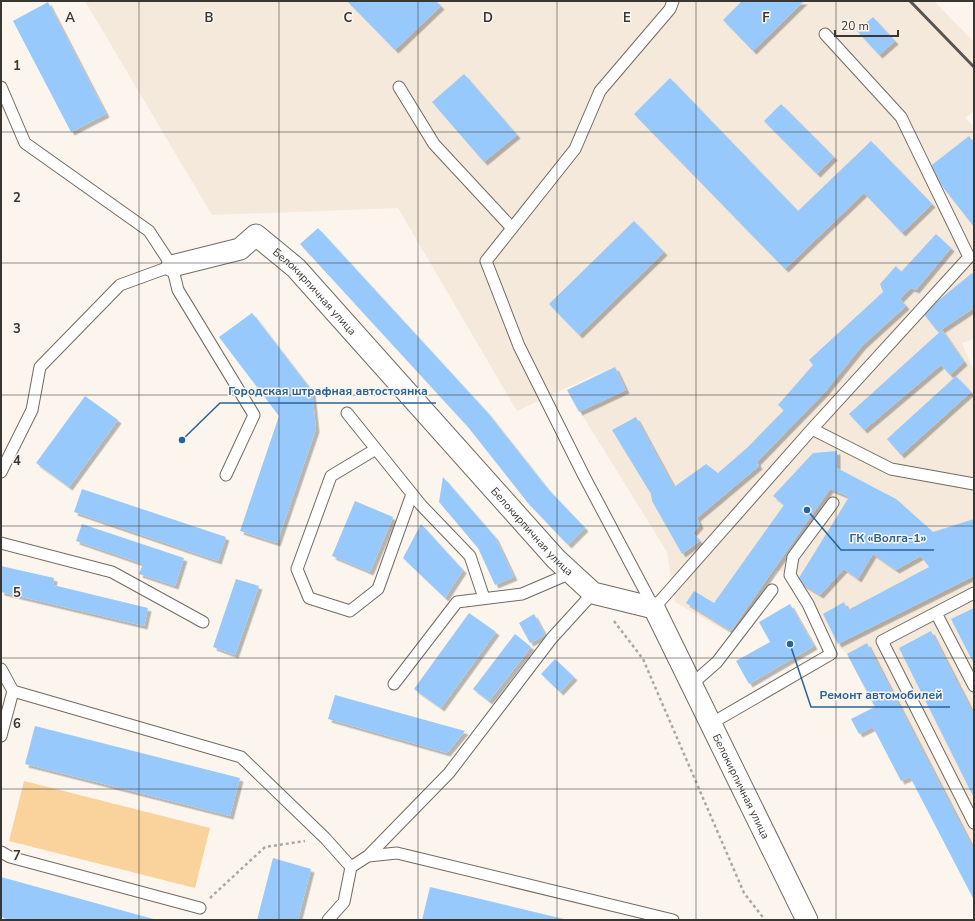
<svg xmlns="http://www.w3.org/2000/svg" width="975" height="921" viewBox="0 0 975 921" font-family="'Nunito Sans',sans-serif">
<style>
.built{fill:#f4e9db}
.green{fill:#f9d29c}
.building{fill:#98c9fd;filter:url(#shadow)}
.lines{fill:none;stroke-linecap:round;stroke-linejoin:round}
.service-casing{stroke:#706b64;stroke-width:13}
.minor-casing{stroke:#706b64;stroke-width:23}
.path{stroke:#aca7a2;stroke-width:2.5;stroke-dasharray:3 3;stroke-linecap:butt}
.service{stroke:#fff;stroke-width:11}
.minor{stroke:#fff;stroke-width:21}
.rail{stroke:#575551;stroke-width:3}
.grid{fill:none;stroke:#393734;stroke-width:1;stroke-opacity:0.55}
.labels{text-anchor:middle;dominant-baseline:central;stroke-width:3;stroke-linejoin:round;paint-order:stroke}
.street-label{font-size:11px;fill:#393734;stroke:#fbf5ed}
.grid-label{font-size:13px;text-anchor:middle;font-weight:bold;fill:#393734;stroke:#fbf5ed;stroke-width:3;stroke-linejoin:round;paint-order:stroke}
.leader{fill:none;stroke:#29639b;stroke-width:1.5}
.callout-dot{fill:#29639b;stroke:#fbf5ed;stroke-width:1.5}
.callout-label{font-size:12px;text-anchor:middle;font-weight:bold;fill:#29639b;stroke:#fbf5ed;stroke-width:3;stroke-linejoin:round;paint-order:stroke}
</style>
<defs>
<filter id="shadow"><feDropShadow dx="3.5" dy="3.5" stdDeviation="0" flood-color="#0004"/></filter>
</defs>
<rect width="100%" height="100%" fill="#fbf5ed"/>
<!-- built -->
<path class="built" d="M85 1H934L974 42V111L965 118 974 126V339L962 343 974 372V900L911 777 901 781 873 727 859 734 851 719 874 707 847 654 838 646 796 576 776 570 733 635 675 602 667 552 568 392 607 369 517 411 398 208 212 215Z"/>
<!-- green -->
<path class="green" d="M24 781 210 828 195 888 9 841Z"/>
<!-- building -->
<path class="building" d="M347 1H436L441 6 395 50Z
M742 1H804L753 51 723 20Z
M48 2 106 114 71 132 13 21Z
M873 17 895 41 879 55 857 31Z
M464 74 517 135 484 162 432 102Z
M670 78 798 211 871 141 932 204 902 233 864 193 785 269 634 114Z
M781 104 834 157 817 174 764 121Z
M969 136 974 143V227L928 168Z
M634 221 664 252 579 335 549 304Z
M318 228 487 412 547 488 585 528 568 545 528 503 468 427 300 244Z
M936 234 951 248 916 290 911 288 900 299 906 306 862 346 825 392 757 462 759 466 697 518 700 525 693 533 700 541 682 554 652 501 651 494 612 430 636 417 674 487 706 464 718 473 748 447 784 410 778 405 813 365 809 360 883 292 880 284 896 266 901 272Z
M972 273 974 275V308L938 332 923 313Z
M252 313 312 391 316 429 277 543 240 531 279 416 219 337Z
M942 330 964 362 950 375 941 365 864 430 849 414Z
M615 367 626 390 579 412 567 390Z
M956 376 971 392 901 455 887 439Z
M85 396 118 420 69 487 36 463Z
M837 451V468L896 499 933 532 974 519V576L838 644 823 614 844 602 848 610 929 567 921 556 896 570 873 554 858 579 844 569 820 595 797 581 849 497 830 489 731 631 686 603 694 591 714 603 784 505 773 496 813 453Z
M443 477 495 537 514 577 495 585 478 548 439 502Z
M82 489 226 537 218 561 74 512Z
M355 501 393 517 370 572 332 556Z
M82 524 184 558 175 586 139 574 143 564 76 541Z
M421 524 463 570 445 598 403 558Z
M1 566 54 578 53 585 148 608 144 626 1 592Z
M236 579 259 586 235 655 213 647Z
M790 604 814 646 749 684 736 661 770 642 759 622Z
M974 608V664L951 619Z
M469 613 496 632 441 708 414 689Z
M534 614 545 635 530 643 519 623Z
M931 631 974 715V798L899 648Z
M515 634 531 647 489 701 473 689Z
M867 643 974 850V900L910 777 901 781 873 727 859 734 851 719 875 707 847 654Z
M555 659 574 677 560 692 541 674Z
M335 695 465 731 447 753 328 719Z
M35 726 240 778 230 816 25 764Z
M273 858 311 869 298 920H257Z
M1 877 157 920H11L1 917Z
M430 887 564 919V920H422Z"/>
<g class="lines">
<defs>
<path id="service" d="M673 1 670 9 600 91 575 149 486 261 519 346 584 476 654 608 812 429 969 257 901 117 825 34
M1 87 25 143 149 231 172 266 178 290 254 415 226 475
M399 87 434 144 512 228
M347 413 421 505 470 556 484 598
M812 429 891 469 974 484
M376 449 331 476 297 569 309 598 350 611 378 589 412 494
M1 472 32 410 40 367 120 285 172 266
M1 543 112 572 203 622
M974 593 882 641 974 823
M936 613 974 686
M1 669 13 691
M394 684 457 602 522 594 571 573
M692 684 717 662 772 590
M712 723 831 654 808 604 790 575 793 557 833 503
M1 736 13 691 241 757 325 838 351 867 368 856 397 853 673 920
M1 852 10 857 200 908
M368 856 449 773 552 638 593 593
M328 920 344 902 351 867"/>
<g id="minor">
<path id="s1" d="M172 266 240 249 256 235 296 268 556 559 593 593 654 608 807 920"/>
</g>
</defs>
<!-- service casing -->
<use href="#service" class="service-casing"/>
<!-- minor casing -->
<use href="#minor" class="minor-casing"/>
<!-- path -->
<path class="path" d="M614 621 643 659 744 893 765 920
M210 898 265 847 305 841"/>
<!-- service -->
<use href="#service" class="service"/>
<!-- minor -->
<use href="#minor" class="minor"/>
<!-- rail -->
<path class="rail" d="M910 1 974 67"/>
</g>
<!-- grid -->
<path class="grid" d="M139 1V920M279 1V920M418 1V920M557 1V920M696 1V920M836 1V920M1 132H974M1 263H974M1 395H974M1 526H974M1 658H974M1 789H974"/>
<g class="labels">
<!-- street labels -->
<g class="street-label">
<text stroke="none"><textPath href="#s1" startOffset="173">Белокирпичная улица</textPath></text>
<text stroke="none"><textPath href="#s1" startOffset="497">Белокирпичная улица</textPath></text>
<text stroke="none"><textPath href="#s1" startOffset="845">Белокирпичная улица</textPath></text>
</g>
</g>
<g class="grid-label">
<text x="70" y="22">A</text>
<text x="209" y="22">B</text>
<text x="348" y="22">C</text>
<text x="488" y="22">D</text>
<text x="627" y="22">E</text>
<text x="766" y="22">F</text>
<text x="17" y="70">1</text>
<text x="17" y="202">2</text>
<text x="17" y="333">3</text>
<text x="17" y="465">4</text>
<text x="17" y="597">5</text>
<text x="17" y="728">6</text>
<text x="17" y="860">7</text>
</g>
<!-- callouts -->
<path class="leader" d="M182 440L220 403H436M807 510L841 550H934M790 644L811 707H950"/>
<g class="callout-dot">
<circle cx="182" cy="440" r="4"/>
<circle cx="807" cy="510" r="4"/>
<circle cx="790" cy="644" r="4"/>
</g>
<g class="callout-label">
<text x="328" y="395">Городская штрафная автостоянка</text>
<text x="888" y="542">ГК «Волга-1»</text>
<text x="881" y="699">Ремонт автомобилей</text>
</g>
<!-- border -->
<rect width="975" height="921" fill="none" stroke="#393734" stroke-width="4"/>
<!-- scale -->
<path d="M835 30v6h63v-6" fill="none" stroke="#393734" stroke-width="2"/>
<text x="841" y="30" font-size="12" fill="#393734" stroke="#fbf5ed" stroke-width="3" paint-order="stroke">20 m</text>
</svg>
